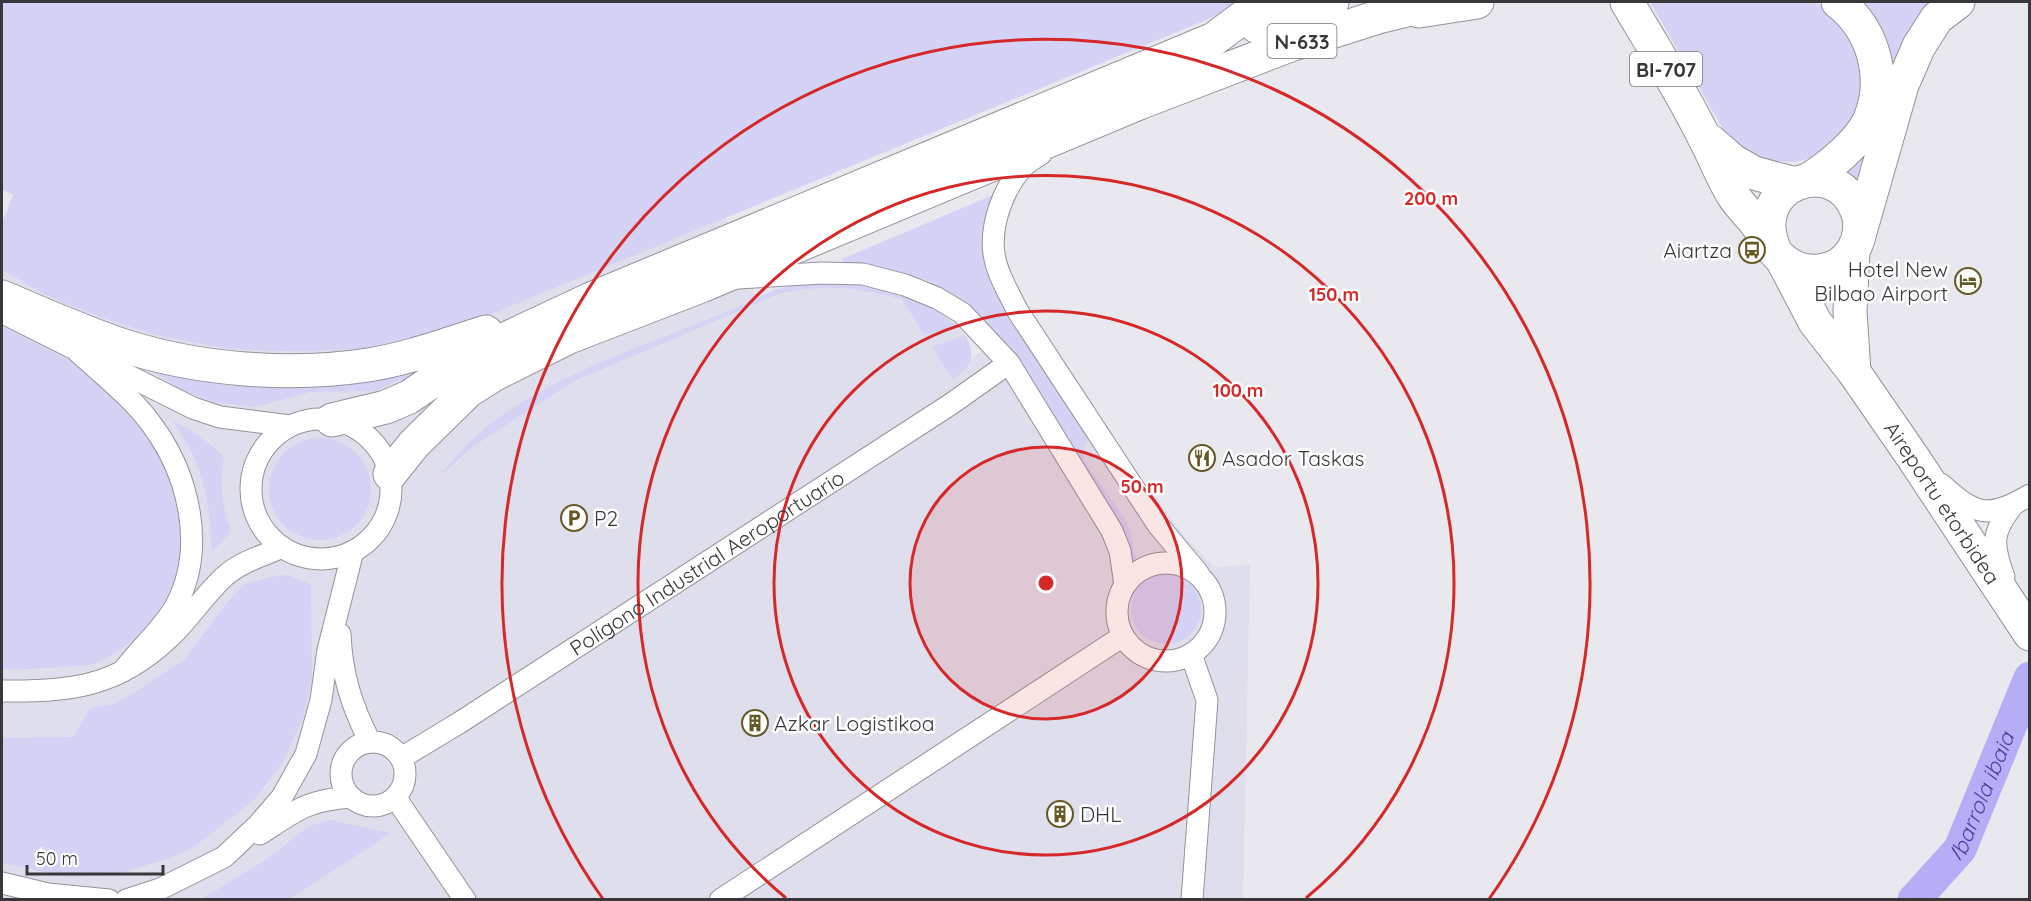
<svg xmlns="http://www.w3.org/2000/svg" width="2031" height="901" viewBox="0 0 2031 901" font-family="Quicksand,sans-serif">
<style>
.built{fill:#dfdeec}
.green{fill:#d4d2f5}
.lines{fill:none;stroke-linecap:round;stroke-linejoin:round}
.river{stroke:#b5aef7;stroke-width:33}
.street-casing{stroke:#939399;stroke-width:23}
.primary-casing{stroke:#939399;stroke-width:35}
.highway-casing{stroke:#939399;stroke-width:35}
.street{stroke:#fff;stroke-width:21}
.primary{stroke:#fff;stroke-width:33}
.highway{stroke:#fff;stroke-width:33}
.ring{fill:none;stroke:#d62828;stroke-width:3}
.labels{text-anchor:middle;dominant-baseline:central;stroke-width:5;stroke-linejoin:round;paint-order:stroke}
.shield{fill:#fff;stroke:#747476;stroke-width:1.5}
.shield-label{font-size:20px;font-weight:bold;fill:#38383b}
.poi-label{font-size:21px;fill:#38383b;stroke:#fff;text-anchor:start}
.street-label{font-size:21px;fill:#38383b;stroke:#fff}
.water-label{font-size:22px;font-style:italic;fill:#533ca4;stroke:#fff}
.centre{fill:#d62828;stroke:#fff;stroke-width:3}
.ring-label{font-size:18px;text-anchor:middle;font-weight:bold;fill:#d62828;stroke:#fff;stroke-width:5;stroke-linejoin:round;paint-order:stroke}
</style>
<rect width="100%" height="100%" fill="#e8e8ee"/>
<!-- built -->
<path class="built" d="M725 216 756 299 774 290 791 286 858 284 877 288 947 318 965 335 969 343 971 357 1023 335 1041 325 1130 462 1187 540 1200 552 1213 567 1250 565 1243 899H2V270L48 296 97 316 494 313Z"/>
<!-- green -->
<path class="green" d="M2 2H1244L1206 20 494 313 432 334 376 347 340 350 284 351 228 349 156 335 97 316 48 296 2 270V224L13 195 2 189Z
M1650 2H1814L1834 12 1863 61 1859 112 1826 153 1796 162 1769 161 1743 150 1727 136Z
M1858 2H1945L1862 189 1844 169 1875 127Z
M993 195 985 245 1090 434 1084 447V460L1125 519 1131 533 1136 560 1127 561 1003 343C982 319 958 295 928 281 902 270 873 268 845 264L842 259Z
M837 283C887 287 919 294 958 327L924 335 902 299C856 287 828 284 781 293L572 382 471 448 438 478C451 463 463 447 478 434 559 364 679 338 774 290L791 286Z
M2 322C24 334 47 346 69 360 100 381 133 417 154 448 173 478 186 520 180 557 173 602 139 645 96 663 89 666 78 666 69 666 47 668 24 670 2 669Z
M965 335C977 358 971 366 953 380L932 347Z
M151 370C184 377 218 384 252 386 307 389 361 383 414 374L375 391 311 392 255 407 214 402 181 390Z
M173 421C193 430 209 442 224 457 219 488 222 503 231 532L212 552C210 519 208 487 194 457 189 444 180 433 173 421Z
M269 489a51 51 0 1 1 102 0a51 51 0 1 1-102 0Z
M1131 609a35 35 0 1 1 70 0a35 35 0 1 1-70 0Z
M288 575 311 584 312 678 303 718 282 763 254 800 194 847 170 858 125 872 100 876 68 877 2 863V738L73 737 90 708 113 704 135 692 185 659 227 603 245 584 270 577Z
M330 820 391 833 290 899H202L267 859 309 826Z"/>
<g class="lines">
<!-- river -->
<path class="river" id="s1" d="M1914 900 1960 849 2030 678"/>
<defs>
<g id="street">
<path d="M1041 154C1035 158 1027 162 1022 168 1003 189 990 225 994 254 997 274 1009 293 1017 310L1158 525 1198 573"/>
<path d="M738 278 822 273 863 274 905 285 937 298 962 313 1009 363 1112 531 1120 551 1125 585"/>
<path d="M3 313 193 408 220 417 290 426"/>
<path d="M77 351C102 374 132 397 152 425 189 475 207 549 175 607 161 631 139 649 123 671"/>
<circle cx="321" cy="489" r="70"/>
<path d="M1941 484C1975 515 1988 520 2030 495"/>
<circle cx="1166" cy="612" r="49"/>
<path d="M2004 577C1992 544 1991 532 2014 504"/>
<path d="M340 634C342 676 351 704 370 742"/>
<path d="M1191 654 1207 700 1192 900"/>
<path d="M2 691C70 692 118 687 170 637 190 618 205 594 225 576 240 562 263 556 282 547"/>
<circle cx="373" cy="774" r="32"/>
<path id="s2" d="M401 758 459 723 951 404 1009 363"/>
<path d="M395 797 465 900"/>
<path d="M260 834C295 811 307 800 351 797"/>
<path d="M2 883 48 894 109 900"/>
<path d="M126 900 160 889 224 857 257 826 282 797 306 754 321 700 328 650 353 551"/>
<path d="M720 900 1123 636"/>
</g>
<g id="primary">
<path d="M1627 2C1653 46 1681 91 1704 137 1715 157 1722 179 1735 198 1742 208 1751 216 1758 226 1765 237 1772 251 1782 259 1803 278 1838 275 1853 250 1860 239 1862 223 1857 211 1835 152 1745 184 1775 251"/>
<path d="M1710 141 1733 161 1754 173 1795 184"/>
<path d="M1853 251 1850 311 1854 372"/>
<path id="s3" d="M1783 261 1815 322 1854 372 1914 459 2030 634"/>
</g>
<path id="highway" d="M1419 11 1477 2
M1256 26 1332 2
M1808 180C1829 167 1860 142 1870 119 1887 77 1873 29 1838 2
M1858 239 1902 85 1919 46 1937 18 1958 2
M2 297C42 314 82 332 124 346 200 370 289 377 368 365 408 359 447 344 486 332
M332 420 386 407 409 397 469 356 591 299 1214 39 1242 18 1277 2
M390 474 414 444 468 391 493 375 569 337 701 286 1139 103 1293 44 1378 17 1440 2"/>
</defs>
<!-- street casing -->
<use href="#street" class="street-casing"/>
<!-- primary casing -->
<use href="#primary" class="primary-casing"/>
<!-- highway casing -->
<use href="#highway" class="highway-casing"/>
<!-- street -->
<use href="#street" class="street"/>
<!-- primary -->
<use href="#primary" class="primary"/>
<!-- highway -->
<use href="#highway" class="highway"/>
</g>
<!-- distance rings -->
<circle cx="1046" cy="583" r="136" fill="#d62828" fill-opacity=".12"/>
<g class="ring">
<circle cx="1046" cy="583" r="136"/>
<circle cx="1046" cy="583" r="272"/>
<path d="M786 898A408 408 0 1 1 1306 898"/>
<path d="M603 899A544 544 0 1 1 1489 899"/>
</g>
<!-- icons -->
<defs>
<symbol id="bus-ring" viewBox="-11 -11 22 22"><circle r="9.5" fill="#fff" stroke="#655825" stroke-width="1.5"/><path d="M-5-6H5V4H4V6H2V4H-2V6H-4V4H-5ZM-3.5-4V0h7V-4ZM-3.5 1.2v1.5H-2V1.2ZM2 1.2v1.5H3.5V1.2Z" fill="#655825"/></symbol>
<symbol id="hotel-ring" viewBox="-11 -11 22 22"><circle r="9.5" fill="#fff" stroke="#655825" stroke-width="1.5"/><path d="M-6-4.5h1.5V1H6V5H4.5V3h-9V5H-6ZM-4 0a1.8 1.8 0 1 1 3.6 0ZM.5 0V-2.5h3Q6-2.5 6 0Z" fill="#655825"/></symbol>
<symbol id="restaurant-ring" viewBox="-11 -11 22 22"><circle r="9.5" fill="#fff" stroke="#655825" stroke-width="1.5"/><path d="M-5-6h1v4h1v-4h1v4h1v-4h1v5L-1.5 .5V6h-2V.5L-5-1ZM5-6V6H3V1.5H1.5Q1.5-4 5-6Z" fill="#655825"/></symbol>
<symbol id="parking-ring" viewBox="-11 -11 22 22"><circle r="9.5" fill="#fff" stroke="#655825" stroke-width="1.5"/><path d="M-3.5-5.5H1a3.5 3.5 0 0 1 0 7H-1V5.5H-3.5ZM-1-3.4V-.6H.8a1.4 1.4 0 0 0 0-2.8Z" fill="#655825"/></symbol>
<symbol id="building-ring" viewBox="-11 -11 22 22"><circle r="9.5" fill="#fff" stroke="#655825" stroke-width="1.5"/><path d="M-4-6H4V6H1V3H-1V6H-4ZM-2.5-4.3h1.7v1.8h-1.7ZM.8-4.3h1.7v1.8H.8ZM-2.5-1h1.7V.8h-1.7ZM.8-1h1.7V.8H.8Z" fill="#655825"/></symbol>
</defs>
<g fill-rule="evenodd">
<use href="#bus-ring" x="1737" y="235" width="30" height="30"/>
<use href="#hotel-ring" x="1953" y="266" width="30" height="30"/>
<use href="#restaurant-ring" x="1187" y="443" width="30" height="30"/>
<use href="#parking-ring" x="559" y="503" width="30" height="30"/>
<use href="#building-ring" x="740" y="708" width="30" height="30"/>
<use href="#building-ring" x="1045" y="799" width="30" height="30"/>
</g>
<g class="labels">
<!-- shield labels -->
<g class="shield">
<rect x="1267.5" y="24" width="69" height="34" rx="4.5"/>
<rect x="1630" y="52" width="72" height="34" rx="4.5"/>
</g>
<g class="shield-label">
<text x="1302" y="41">N-633</text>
<text x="1666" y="69">BI-707</text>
</g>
<!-- poi labels -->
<g class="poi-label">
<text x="1732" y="250" text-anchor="end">Aiartza</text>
<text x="1948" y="269" text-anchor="end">Hotel New<tspan x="1948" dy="24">Bilbao Airport</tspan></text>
<text x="1222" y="458">Asador Taskas</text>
<text x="594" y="518">P2</text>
<text x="774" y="723">Azkar Logistikoa</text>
<text x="1080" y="814">DHL</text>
</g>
<!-- street labels -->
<g class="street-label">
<text stroke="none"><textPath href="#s3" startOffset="290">Aireportu etorbidea</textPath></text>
<text stroke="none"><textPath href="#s2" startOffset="363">Polígono Industrial Aeroportuario</textPath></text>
</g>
<!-- water labels -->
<g class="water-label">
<text stroke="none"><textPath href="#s1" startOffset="126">Ibarrola ibaia</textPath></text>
</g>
</g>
<circle cx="1046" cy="583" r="9" class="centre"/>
<g class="ring-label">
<text x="1431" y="205">200 m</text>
<text x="1334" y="301">150 m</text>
<text x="1238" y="397">100 m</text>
<text x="1142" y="493">50 m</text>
</g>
<!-- border -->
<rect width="2031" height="901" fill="none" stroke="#38383b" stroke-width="6"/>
<!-- scale -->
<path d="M27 865v9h136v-9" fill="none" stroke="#38383b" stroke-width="3"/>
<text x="36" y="865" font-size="18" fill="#38383b" stroke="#ffffff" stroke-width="4.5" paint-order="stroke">50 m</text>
</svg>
